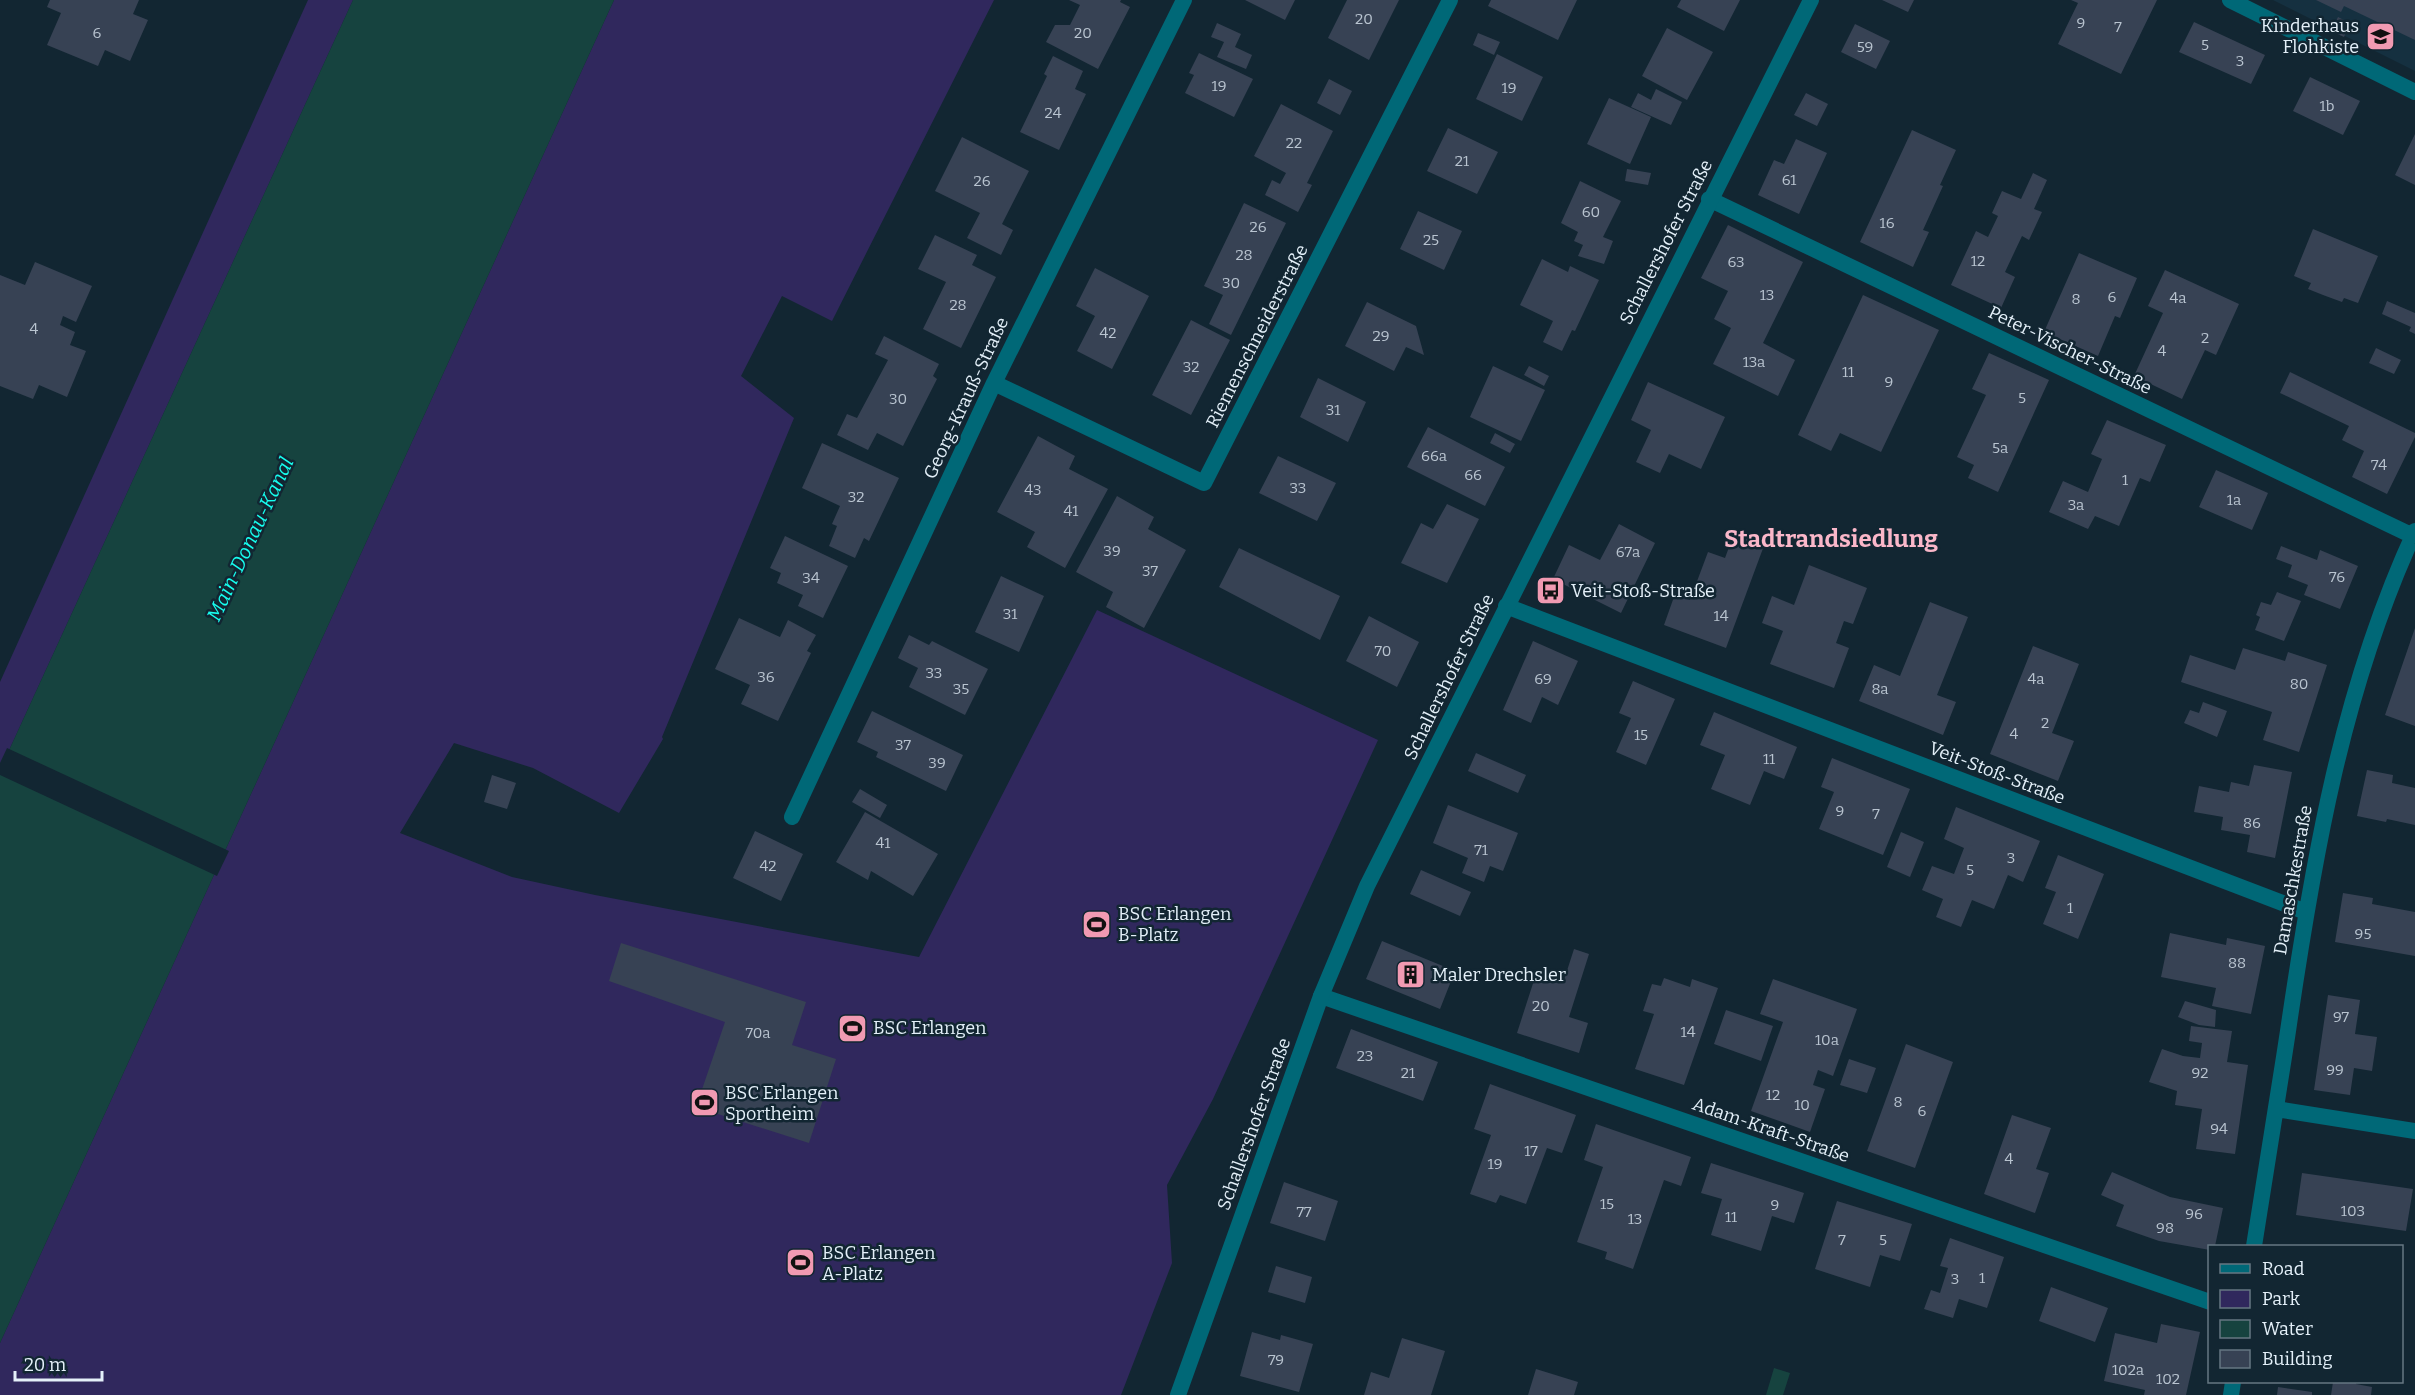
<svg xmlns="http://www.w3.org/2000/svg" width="2415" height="1395" viewBox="0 0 2415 1395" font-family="Bitter,serif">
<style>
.built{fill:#153040}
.green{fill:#30285d}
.water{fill:#16433f}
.pier{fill:#122632}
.building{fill:#374254}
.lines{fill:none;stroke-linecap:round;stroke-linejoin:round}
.minor{stroke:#006877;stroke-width:16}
.tertiary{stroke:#006877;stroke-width:16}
.labels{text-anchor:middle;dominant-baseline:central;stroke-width:5;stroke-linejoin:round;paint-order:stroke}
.number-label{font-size:15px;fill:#b9c4d0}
.poi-label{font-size:18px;fill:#e4f0f9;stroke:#122632;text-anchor:start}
.street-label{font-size:18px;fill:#e4f0f9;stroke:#122632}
.water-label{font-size:20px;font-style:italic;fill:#17fdee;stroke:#122632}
.district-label{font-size:24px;font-weight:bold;fill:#fab7c9;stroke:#122632}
</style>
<rect width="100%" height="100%" fill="#122632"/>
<!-- built -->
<path class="built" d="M2273 0H2415V71Z"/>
<!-- green -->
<path class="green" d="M308 0H353L0 770V682Z
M614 0H994L832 321 782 296 741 376 794 418 662 737 663 739 619 813 533 768 454 743 400 833 512 877 595 895 919 957 1097 610 1378 740 1213 1099 1167 1185 1172 1263 1121 1395H0V1343Z"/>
<!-- water -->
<path class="water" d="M353 0H614L0 1343V770Z
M1774 1368 1790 1373 1783 1395H1766Z"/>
<!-- pier -->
<path class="pier" d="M7 748 229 851 217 876 0 775V763Z"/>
<!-- building -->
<path class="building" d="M50 0H139L133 14 148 20 130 61 105 50 98 66 47 45 61 13 47 7Z
M1069 0H1121L1120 2 1130 7 1098 69 1046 42 1055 25H1070L1080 5Z
M1245 0H1295L1285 20Z
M1347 0H1399L1369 60 1328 38Z
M1491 0H1577L1558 40 1488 6Z
M1681 0H1740L1724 31 1677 7Z
M1882 0H1914L1908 12Z
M2071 0H2157L2121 74 2058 44 2078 3Z
M2316 0H2415V40L2344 6 2341 12Z
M2338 17 2350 23 2344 37 2331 31Z
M2194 22 2265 55 2251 84 2179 52Z
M1217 23 1241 34 1235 47 1252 55 1246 69 1217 57 1224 42 1211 37Z
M1855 24 1890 41 1876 69 1841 52Z
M1667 28 1713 52 1687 100 1642 76Z
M1478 33 1500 42 1494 55 1473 45Z
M1199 53 1253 79 1234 117 1185 93 1194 75 1189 73Z
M1497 54 1543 77 1522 121 1476 99Z
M1053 56 1083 71 1075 89 1086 94 1059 150 1020 132 1047 76 1044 74Z
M2310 77 2360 101 2343 135 2293 111Z
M1329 79 1352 91 1340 115 1317 103Z
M1656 89 1682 102 1671 125 1631 107 1638 93 1651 100Z
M1806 93 1828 104 1817 126 1794 115Z
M1609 98 1651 117 1630 164 1587 144Z
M1281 104 1333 131 1307 183 1312 185 1298 212 1265 195 1272 180 1280 184 1286 173 1254 156Z
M1448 128 1498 152 1477 194 1427 171Z
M1912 130 1956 150 1940 185 1943 186 1923 230 1929 232 1913 267 1860 242Z
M2415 134V185L2395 175Z
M962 137 1029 171 1002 224 1013 230 1001 255 967 238 980 213 935 191Z
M1796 139 1827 153 1799 214 1758 195 1774 160 1784 164Z
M1627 169 1651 173 1648 185 1625 181Z
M2033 173 2047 180 2034 209 2042 212 2029 240 2022 236 2005 272 2015 277 2001 308 1951 285 1976 231 1988 237 1998 216 1992 213 2002 191 2021 199Z
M1580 181 1621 201 1603 237 1613 241 1604 264 1578 256 1583 245 1574 241 1578 232 1561 223Z
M1244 203 1286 223 1231 335 1209 324 1223 295 1204 286Z
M1418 211 1462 231 1444 270 1400 249Z
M1728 225 1803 262 1763 343 1795 360 1778 396 1713 364 1731 328 1714 319 1728 291 1701 278Z
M2313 229 2378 256 2358 303 2344 298 2342 302 2323 295 2308 289 2311 283 2294 276Z
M935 235 977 255 972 265 996 277 961 348 923 329 946 282 918 269Z
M2079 253 2137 278 2120 318 2115 316 2098 356 2044 332Z
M1542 259 1568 272 1570 266 1599 280 1575 331 1572 330 1562 351 1543 342 1553 321 1520 305Z
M35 262 92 286 76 322 63 316 60 325 75 332 70 345 86 351 67 397 39 385 33 399 0 386V275L25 285Z
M1095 268 1149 296 1112 369 1077 351 1095 316 1076 306Z
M2165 270 2239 304 2216 355 2205 350 2182 399 2134 376 2163 313 2148 306Z
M1863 295 1939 330 1881 452 1840 433 1831 451 1798 435Z
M2387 301 2415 313V334L2409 331 2411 327 2382 314Z
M1367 302 1416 326 1424 355 1406 347 1394 371 1345 346Z
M1191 320 1230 340 1191 415 1152 395Z
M884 336 939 364 933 376 937 379 903 446 877 433 868 450 837 435 847 414 857 418 888 360 875 354Z
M2376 348 2401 360 2394 374 2369 363Z
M1989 353 2049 380 1998 492 1968 478 1974 465 1957 457 1986 395 1972 389Z
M1493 366 1545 390 1521 441 1470 417Z
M1529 366 1549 376 1544 386 1524 375Z
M2290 372 2415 433V437L2387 494 2352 477 2364 451 2342 440 2349 426 2280 393Z
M1318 378 1366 402 1348 442 1300 417Z
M1648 382 1725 417 1701 469 1669 454 1660 473 1636 462 1651 430 1631 420Z
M2107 420 2166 445 2150 482 2140 478 2119 526 2095 516 2088 529 2049 512 2063 481 2088 492 2102 459 2091 454Z
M1428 427 1505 467 1485 506 1407 467Z
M1495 433 1515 444 1510 453 1490 443Z
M1038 436 1075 456 1069 469 1108 489 1065 568 1027 547 1035 532 997 512Z
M822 443 899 478 869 541 864 538 855 558 829 546 837 526 832 524 840 506 802 488Z
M1278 456 1336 483 1317 521 1259 493Z
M2216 470 2268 493 2252 530 2199 507Z
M1117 496 1154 517 1148 529 1186 550 1144 628 1106 607 1113 592 1076 572Z
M1447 504 1479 519 1447 583 1401 563 1421 523 1433 529Z
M1619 524 1655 543 1621 613 1553 579 1569 545 1600 560Z
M1735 531 1765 543 1726 648 1664 625 1675 594 1690 600 1708 552 1725 558Z
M785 536 848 566 823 618 798 606 803 595 777 583 781 573 770 568Z
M2281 546 2317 560 2320 550 2358 566 2340 609 2304 595 2308 585 2288 577 2292 565 2276 559Z
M1239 548 1340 596 1320 640 1219 587Z
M1809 565 1867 588 1853 624 1844 621 1836 643 1849 648 1834 688 1770 664 1783 631 1762 623 1772 596 1794 605Z
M1001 576 1044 596 1019 652 975 632Z
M2277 592 2301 601 2284 641 2255 630 2260 617 2256 615 2261 602 2271 605Z
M1930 602 1968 617 1937 695 1956 702 1943 735 1859 701 1874 665 1900 676Z
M1369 616 1419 642 1397 687 1346 661Z
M739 618 780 637 788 620 816 635 807 651 811 653 778 721 741 704 750 685 715 669Z
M2415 628V726L2385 715Z
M909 635 929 645 932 641 988 669 965 715 909 687 918 668 898 658Z
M1533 641 1578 661 1558 705 1542 697 1531 723 1503 710Z
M2033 646 2079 664 2052 733 2074 741 2058 781 1990 754Z
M2243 648 2285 661 2288 652 2327 665 2299 752 2263 740 2272 712 2181 682 2190 655 2235 670Z
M1633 681 1675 699 1646 765 1616 752 1631 718 1619 713Z
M2203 702 2227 711 2217 737 2184 723 2190 710 2199 713Z
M872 711 963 755 946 791 876 757 878 752 857 742Z
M1714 712 1797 747 1784 779 1764 771 1750 805 1711 789 1725 755 1700 745Z
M1476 753 1526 775 1518 793 1468 771Z
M1832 758 1910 789 1883 855 1819 829 1834 792 1821 787Z
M2254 765 2292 772 2275 858 2247 852 2250 835 2221 830 2223 817 2194 812 2199 786 2229 792 2231 782 2249 786Z
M2367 770 2393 775 2392 783 2415 788V825L2387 819 2386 822 2357 816Z
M492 775 516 783 507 809 484 802Z
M860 789 887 805 880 818 852 802Z
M1448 805 1518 833 1503 871 1490 866 1484 882 1462 873 1468 858 1433 843Z
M1956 807 2040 841 2023 882 2008 875 1994 909 1972 900 1961 927 1936 917 1943 899 1922 890 1932 866 1954 874 1964 848 1944 839Z
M865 812 938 854 913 896 871 871 868 880 836 862Z
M755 831 803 854 781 901 733 878Z
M1901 832 1924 842 1910 877 1887 867Z
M2058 855 2104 874 2078 939 2043 924 2056 892 2045 888Z
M1421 870 1471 892 1460 916 1410 894Z
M2343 893 2373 898 2372 904 2415 912V956L2335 942Z
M2170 933 2226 945 2227 938 2265 946 2251 1014 2212 1006 2216 988 2161 977Z
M1382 941 1455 971 1440 1009 1366 979Z
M621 943 806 1002 792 1045 836 1059 809 1143 696 1107 725 1022 609 981Z
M1574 949 1589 954 1569 1017 1588 1023 1579 1053 1517 1033 1537 971 1564 980Z
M1664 978 1690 987 1692 979 1718 988 1684 1085 1635 1069 1654 1014 1643 1011 1652 984 1661 986Z
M1773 979 1857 1009 1833 1076 1818 1070 1813 1085 1825 1089 1810 1132 1751 1111 1783 1022 1760 1014Z
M2328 995 2360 1000 2355 1034 2377 1037 2372 1071 2354 1068 2350 1095 2314 1090Z
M2185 1001 2216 1010 2215 1027 2199 1025 2178 1017Z
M1726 1010 1773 1026 1761 1061 1714 1044Z
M2191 1026 2232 1031 2227 1062 2248 1065 2235 1154 2196 1149 2202 1109 2175 1105 2177 1091 2149 1082 2162 1049 2183 1056 2200 1058 2202 1043 2189 1041Z
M1351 1029 1438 1062 1423 1101 1336 1068Z
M1906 1044 1953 1062 1915 1168 1867 1151Z
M1849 1059 1876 1068 1867 1093 1840 1085Z
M1490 1084 1576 1115 1562 1153 1547 1148 1526 1204 1500 1195 1496 1203 1470 1194 1491 1135 1474 1129Z
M2012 1115 2051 1128 2036 1169 2049 1173 2035 1213 1984 1194Z
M1596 1124 1691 1157 1681 1186 1664 1180 1633 1269 1605 1259 1607 1252 1577 1242 1603 1167 1584 1160Z
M1711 1163 1804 1193 1794 1223 1772 1216 1761 1251 1711 1235 1722 1199 1701 1193Z
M2112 1172 2170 1197 2223 1208 2215 1246H2210V1250L2159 1241 2116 1226 2124 1205 2101 1195Z
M2302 1173 2413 1189 2406 1231 2296 1215Z
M1284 1182 1338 1201 1325 1241 1270 1223Z
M1837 1201 1912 1224 1900 1261 1880 1255 1870 1287 1815 1269Z
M1950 1238 2004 1257 1987 1308 1959 1299 1953 1318 1924 1309 1931 1290 1940 1293 1948 1268 1940 1266Z
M1276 1266 1312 1277 1305 1303 1268 1292Z
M2051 1287 2108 1308 2095 1342 2039 1321Z
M2161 1324 2200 1332 2186 1395H2144L2145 1390 2104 1381 2115 1333 2157 1343Z
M1252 1332 1280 1340 1281 1335 1313 1344 1299 1392 1240 1376Z
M1402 1338 1445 1351 1431 1395H1364L1371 1372 1389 1378Z
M1536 1369 1578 1382 1574 1395H1528Z
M2333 1382H2356V1384L2372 1387 2371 1395H2331Z
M2278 1387 2312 1392V1395H2277Z"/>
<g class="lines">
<!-- minor -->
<path class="minor" d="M2230 0 2415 92
M1709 199 2413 536
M994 383 1204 483 1450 0
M1506 606 2306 912
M792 817 994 383 1184 0
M1321 996 2210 1302
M2276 1109 2415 1131
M2254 1246C2265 1175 2277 1103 2288 1031 2313 860 2342 689 2415 531
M2231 1395 2233 1382"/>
<!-- tertiary -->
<path class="tertiary" d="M1178 1395 1321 996 1367 886 1811 0"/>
</g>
<!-- icons -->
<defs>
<symbol id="school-square" viewBox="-11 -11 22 22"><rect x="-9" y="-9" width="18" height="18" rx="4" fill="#f19ab2" stroke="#122632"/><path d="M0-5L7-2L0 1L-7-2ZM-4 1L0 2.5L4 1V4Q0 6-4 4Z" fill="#111"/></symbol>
<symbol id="bus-square" viewBox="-11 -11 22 22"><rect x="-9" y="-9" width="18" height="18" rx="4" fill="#f19ab2" stroke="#122632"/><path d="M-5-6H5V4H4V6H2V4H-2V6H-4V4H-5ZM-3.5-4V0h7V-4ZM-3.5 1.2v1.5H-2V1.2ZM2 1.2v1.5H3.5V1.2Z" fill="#111"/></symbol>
<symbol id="stadium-square" viewBox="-11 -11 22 22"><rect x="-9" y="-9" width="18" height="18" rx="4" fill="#f19ab2" stroke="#122632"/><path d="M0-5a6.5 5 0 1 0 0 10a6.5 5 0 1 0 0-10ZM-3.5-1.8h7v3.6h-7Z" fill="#111"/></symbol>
<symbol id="building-square" viewBox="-11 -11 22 22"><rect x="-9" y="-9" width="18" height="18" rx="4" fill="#f19ab2" stroke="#122632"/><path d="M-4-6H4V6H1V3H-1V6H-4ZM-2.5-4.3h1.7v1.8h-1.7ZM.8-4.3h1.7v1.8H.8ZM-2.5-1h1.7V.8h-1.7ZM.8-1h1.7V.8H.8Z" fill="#111"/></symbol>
</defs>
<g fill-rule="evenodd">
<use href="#school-square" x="2364" y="20" width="33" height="33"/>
<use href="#bus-square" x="1534" y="574" width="33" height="33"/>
<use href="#stadium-square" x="1080" y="908" width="33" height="33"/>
<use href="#building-square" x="1394" y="958" width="33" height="33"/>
<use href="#stadium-square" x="836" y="1012" width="33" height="33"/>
<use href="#stadium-square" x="688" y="1086" width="33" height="33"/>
<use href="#stadium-square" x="784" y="1246" width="33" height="33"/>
</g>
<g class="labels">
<!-- number labels -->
<g class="number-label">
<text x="1364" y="19">20</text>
<text x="2081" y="23">9</text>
<text x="2118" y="27">7</text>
<text x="97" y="33">6</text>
<text x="1083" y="33">20</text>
<text x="2205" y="45">5</text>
<text x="1865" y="47">59</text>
<text x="2240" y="61">3</text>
<text x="1219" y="86">19</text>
<text x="1509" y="88">19</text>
<text x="2327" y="106">1b</text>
<text x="1053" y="113">24</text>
<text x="1294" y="143">22</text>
<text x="1462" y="161">21</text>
<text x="1789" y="180">61</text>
<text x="982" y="181">26</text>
<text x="1591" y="212">60</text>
<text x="1887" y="223">16</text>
<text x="1258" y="227">26</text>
<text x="1431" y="240">25</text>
<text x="1244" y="255">28</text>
<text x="1978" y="261">12</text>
<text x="1736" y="262">63</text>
<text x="1231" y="283">30</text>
<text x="1767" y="295">13</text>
<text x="2112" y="297">6</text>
<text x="2178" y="298">4a</text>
<text x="2076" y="299">8</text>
<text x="958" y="305">28</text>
<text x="34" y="329">4</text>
<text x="1108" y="333">42</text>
<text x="1381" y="336">29</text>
<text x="2205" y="338">2</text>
<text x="2162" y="351">4</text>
<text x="1754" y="362">13a</text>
<text x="1191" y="367">32</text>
<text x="1848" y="372">11</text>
<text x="1889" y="382">9</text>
<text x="2022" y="398">5</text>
<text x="898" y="399">30</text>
<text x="1333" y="410">31</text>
<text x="2000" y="448">5a</text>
<text x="1434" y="456">66a</text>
<text x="2379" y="465">74</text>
<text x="1473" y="475">66</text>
<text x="2125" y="480">1</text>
<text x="1298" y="488">33</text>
<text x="1033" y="490">43</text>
<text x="856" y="497">32</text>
<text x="2234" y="500">1a</text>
<text x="2076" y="505">3a</text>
<text x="1071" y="511">41</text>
<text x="1112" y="551">39</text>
<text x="1628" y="552">67a</text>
<text x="1150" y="571">37</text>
<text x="2337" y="577">76</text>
<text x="811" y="578">34</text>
<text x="1010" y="614">31</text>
<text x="1721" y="616">14</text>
<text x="1383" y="651">70</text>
<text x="934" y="673">33</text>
<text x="766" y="677">36</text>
<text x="1543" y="679">69</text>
<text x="2036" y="679">4a</text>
<text x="2299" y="684">80</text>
<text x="961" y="689">35</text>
<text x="1880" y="689">8a</text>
<text x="2045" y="723">2</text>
<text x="2014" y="734">4</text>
<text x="1641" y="735">15</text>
<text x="903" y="745">37</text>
<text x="1769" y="759">11</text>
<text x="937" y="763">39</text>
<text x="1840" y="811">9</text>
<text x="1876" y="814">7</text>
<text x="2252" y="823">86</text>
<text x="883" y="843">41</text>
<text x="1481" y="850">71</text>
<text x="2011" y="858">3</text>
<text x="768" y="866">42</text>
<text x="1970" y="870">5</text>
<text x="2070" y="908">1</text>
<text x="2363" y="934">95</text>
<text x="2237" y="963">88</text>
<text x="1541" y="1006">20</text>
<text x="2341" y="1017">97</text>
<text x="1688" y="1032">14</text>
<text x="758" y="1033">70a</text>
<text x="1827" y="1040">10a</text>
<text x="1365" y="1056">23</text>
<text x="2335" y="1070">99</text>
<text x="1408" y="1073">21</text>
<text x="2200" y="1073">92</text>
<text x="1773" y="1095">12</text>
<text x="1898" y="1102">8</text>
<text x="1802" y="1105">10</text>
<text x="1922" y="1111">6</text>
<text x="2219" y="1129">94</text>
<text x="1531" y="1151">17</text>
<text x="2009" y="1159">4</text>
<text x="1495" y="1164">19</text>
<text x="1607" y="1204">15</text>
<text x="1775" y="1205">9</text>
<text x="2353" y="1211">103</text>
<text x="1304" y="1212">77</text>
<text x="2194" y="1214">96</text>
<text x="1731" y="1217">11</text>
<text x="1635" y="1219">13</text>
<text x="2165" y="1228">98</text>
<text x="1842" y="1240">7</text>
<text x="1883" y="1240">5</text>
<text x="1982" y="1278">1</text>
<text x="1955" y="1279">3</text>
<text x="1276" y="1360">79</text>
<text x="2128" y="1370">102a</text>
<text x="2168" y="1379">102</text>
</g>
<!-- poi labels -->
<g class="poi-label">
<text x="2359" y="26" text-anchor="end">Kinderhaus<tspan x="2359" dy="21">Flohkiste</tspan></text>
<text x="1571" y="591">Veit-Stoß-Straße</text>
<text x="1118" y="914">BSC Erlangen<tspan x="1118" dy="21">B-Platz</tspan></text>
<text x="1432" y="975">Maler Drechsler</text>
<text x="873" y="1028">BSC Erlangen</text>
<text x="725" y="1093">BSC Erlangen<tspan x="725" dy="21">Sportheim</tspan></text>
<text x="822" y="1253">BSC Erlangen<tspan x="822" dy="21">A-Platz</tspan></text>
</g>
<!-- street labels -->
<g class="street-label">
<text transform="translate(1666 242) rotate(-63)">Schallershofer Straße</text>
<text transform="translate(1257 336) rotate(-63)">Riemenschneiderstraße</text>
<text transform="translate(2070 350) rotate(26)">Peter-Vischer-Straße</text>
<text transform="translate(966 398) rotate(-65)">Georg-Krauß-Straße</text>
<text transform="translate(1449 677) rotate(-64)">Schallershofer Straße</text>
<text transform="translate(1997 773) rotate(21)">Veit-Stoß-Straße</text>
<text transform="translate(2293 880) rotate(-80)">Damaschkestraße</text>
<text transform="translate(1254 1124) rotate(-70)">Schallershofer Straße</text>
<text transform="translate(1771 1130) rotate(19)">Adam-Kraft-Straße</text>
</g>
<!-- water labels -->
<g class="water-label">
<text transform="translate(250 539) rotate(-65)">Main-Donau-Kanal</text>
</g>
<!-- district labels -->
<g class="district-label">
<text x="1831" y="539">Stadtrandsiedlung</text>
</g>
</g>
<!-- legend -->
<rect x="2208" y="1245" width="195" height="138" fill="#122632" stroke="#667782" stroke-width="1.5"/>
<rect x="2220" y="1264" width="30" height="9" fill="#006877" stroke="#667782" stroke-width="1.5"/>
<text x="2262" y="1275" font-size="18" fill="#e4f0f9">Road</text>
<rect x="2220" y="1290" width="30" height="18" fill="#30285d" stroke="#667782" stroke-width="1.5"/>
<text x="2262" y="1305" font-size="18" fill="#e4f0f9">Park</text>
<rect x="2220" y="1320" width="30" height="18" fill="#16433f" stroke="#667782" stroke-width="1.5"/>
<text x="2262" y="1335" font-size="18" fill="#e4f0f9">Water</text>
<rect x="2220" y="1350" width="30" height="18" fill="#374254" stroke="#667782" stroke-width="1.5"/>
<text x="2262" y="1365" font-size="18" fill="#e4f0f9">Building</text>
<!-- scale -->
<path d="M15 1371v9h87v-9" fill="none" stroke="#e4f0f9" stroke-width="3"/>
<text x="24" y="1371" font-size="18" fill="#e4f0f9" stroke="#122632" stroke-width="4.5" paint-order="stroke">20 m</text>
</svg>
